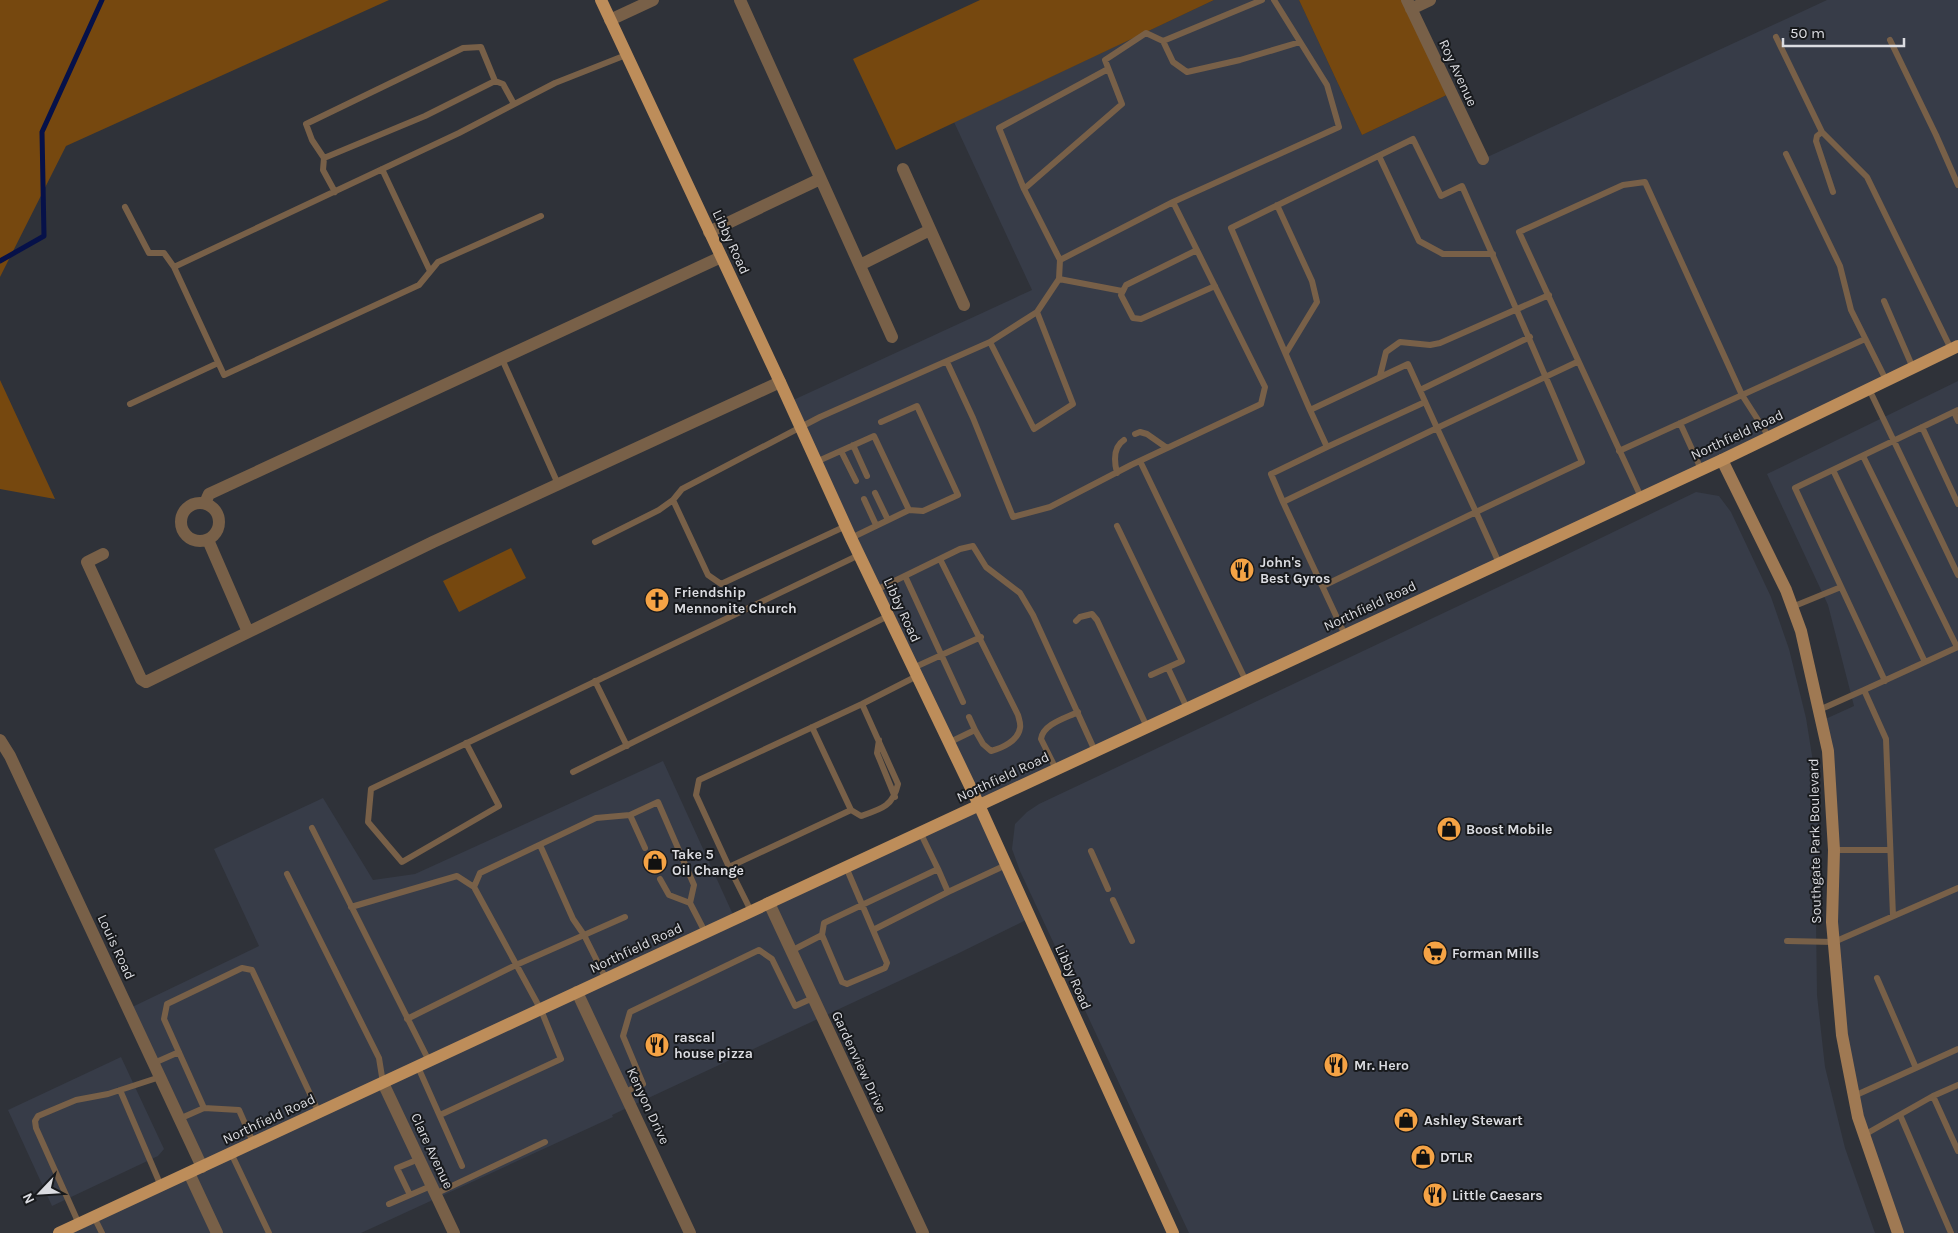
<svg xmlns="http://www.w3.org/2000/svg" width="1958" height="1233" viewBox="0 0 1958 1233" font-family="Karla,sans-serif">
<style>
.built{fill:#373c48}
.green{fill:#76480f}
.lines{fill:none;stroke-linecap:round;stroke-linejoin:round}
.stream{stroke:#061149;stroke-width:5}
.lane{stroke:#786048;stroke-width:6}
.street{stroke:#786048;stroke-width:12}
.secondary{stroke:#9f7953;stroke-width:12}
.primary{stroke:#bd8d5a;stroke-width:12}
.labels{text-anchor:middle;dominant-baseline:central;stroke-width:4;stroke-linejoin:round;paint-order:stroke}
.street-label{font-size:14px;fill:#dbdce1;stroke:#181a1d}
.poi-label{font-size:14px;font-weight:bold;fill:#dbdce1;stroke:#181a1d;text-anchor:start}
</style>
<rect width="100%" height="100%" fill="#2f3239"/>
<!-- built -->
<path class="built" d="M1214 0H1299L1362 135 1451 93 1483 159 1827 0H1958V347L979 805 1030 918 957 954 612 1115 613 1117 361 1233H60L202 1167 128 1009 259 946 214 849 323 798 373 880 415 874 663 761 735 919 978 805 789 402 1032 290 954 122Z
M1958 381V1233H1898L1886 1200 1842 1035 1821 721 1854 706 1828 605 1767 474Z
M1696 492 1719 496 1731 512 1771 597 1789 649 1806 718 1818 793 1819 870 1816 919 1817 995 1825 1067 1845 1148 1875 1233H1189L1020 871 1012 849 1015 824 1027 812 1039 804 1541 567Z
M121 1057 164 1149 158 1156 52 1206 8 1110Z"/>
<!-- green -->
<path class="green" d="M0 0H389L66 146 0 277Z
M980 0H1214L896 150 853 59Z
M1299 0H1407L1451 93 1362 135Z
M0 380 55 499 0 489Z
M511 548 526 578 459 612 443 581Z"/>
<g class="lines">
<!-- stream -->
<path class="stream" d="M0 261 44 236 42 132 102 0"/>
<!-- lane -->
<path class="lane" d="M1262 0 1163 41 1146 33 1105 60 1122 104 1024 189 1060 260 1173 202 1339 127 1327 85 1274 0
M1776 37 1822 132 1867 177 1951 349
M1890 40 1936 135 1958 185
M1163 41 1173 62 1187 72 1240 60 1300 42
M1822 132 1817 136 1816 141 1833 192
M1786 154 1840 266 1851 310 1887 382
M1379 156 1419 241 1443 254H1493
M324 158 312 140 306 124 463 48 481 47 495 81
M382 169 430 271
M1024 189 999 128 1108 69
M335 192 323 170 324 158 425 116 495 81 503 84 514 104
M1277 205 1312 281 1317 302 1286 353
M125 207 149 253H164L174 267 459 133 555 83 626 55
M1197 250 1126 285 1121 295 1133 318 1141 319 1215 286
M174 267 224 375 419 285 438 262 541 216
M1059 279 1122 291
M1884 301 1913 368
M990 342 1034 429 1073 404 1037 312
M502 359 558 484
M947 362 973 418 1013 517 1050 507 1131 465 1261 404 1265 387 1173 202
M1380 376 1386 352 1400 342 1430 345 1440 343 1549 295
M1869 389 1958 575
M1420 390 1530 337
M130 404 218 363
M1954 412 1958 421
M881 422 917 406 958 495 923 511 909 510
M1680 423 1701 469
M1922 427 1958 504
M1135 434 1140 432 1147 434 1167 448
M853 445 867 476
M1327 447 1425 402
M841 451 856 481
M1619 451 1865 339
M1863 456 1957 647
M1140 461 1246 681
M816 462 874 436 909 510 851 538
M1833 470 1925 662
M1117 473C1114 461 1113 447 1124 440
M875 493 888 520
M1641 497 1519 232 1623 185 1645 182 1742 395 1769 437
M864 499 876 525
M1283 502 1271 474 1327 447 1310 410
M846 526 721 584 708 575 673 500 682 489 820 417 990 342 1037 312 1059 279 1060 260
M1117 526 1182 661 1151 675
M595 542 659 510 673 500
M940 559 1018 715C1019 719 1021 724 1020 728 1018 741 1002 748 991 751L983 744 975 730
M1499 563 1476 512 1582 462C1543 370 1503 278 1462 186L1441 196 1413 139 1231 228 1310 410 1408 364 1437 428 1577 362
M905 576 963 702
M1323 586 1476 512 1437 428 1283 502 1345 635
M876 590 960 549 973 546 986 567 1020 593 1033 615 1095 751
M1792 607 1841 587
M1076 621 1080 617 1092 614 1097 620 1147 727
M913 668 981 637
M1168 668 1187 708
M595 681 627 746
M1885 681 1795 488 1958 410
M1864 690 1958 647
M1819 710 1864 690 1886 739 1893 916
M812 727 851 810 861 816C882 809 893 806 898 784L862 704
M879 740 877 753 895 797
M466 743 499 806 402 862 368 822 371 789C533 710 697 634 859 555
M948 743 975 730 969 717
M1056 769 1041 739C1043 724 1066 718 1078 712
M573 772 888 616
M312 828 429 1061
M920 832 938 869
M540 845 573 919 584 935 606 979
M645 848 630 815 658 802 694 885 690 903 669 895 660 879
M1834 850H1890
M1091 851 1108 889
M729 867 696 795 699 780 862 704 917 676
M287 874 379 1058 383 1083
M474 887 480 873 596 818 630 815
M948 892 1006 865
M1113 900 1132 941
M690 903 705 932
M351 907 457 876 474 887 541 1010 561 1059 440 1115
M751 911 729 867 851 810
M822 935 842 982 847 984 885 968 887 963 846 867
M1787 941 1834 942 1958 888
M791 951 822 935 824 923 938 869 948 892 873 930
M1877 978 1916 1068
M407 1019 516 965 625 917
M154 1063 179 1052
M418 1067 462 1166
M120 1090 161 1186
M625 1092 643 1084 623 1036 630 1012 759 950 772 959 795 1006 813 998
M1854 1096 1958 1049
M1933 1096 1958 1151
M1900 1115 1951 1233
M179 1119 204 1108
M1864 1135 1933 1096 1958 1085
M253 1142 239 1110 204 1108 164 1019 167 1004 242 968 252 970 319 1113
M231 1153 269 1233
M435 1194 545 1142
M410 1195 397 1168 419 1159
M389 1204 431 1186
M94 1217 102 1233
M79 1224 36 1128 35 1121 38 1116 76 1100 108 1094 160 1077"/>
<!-- street -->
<path class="street" d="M740 0 892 337
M1407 0 1483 159
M1411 9 1430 0
M610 20 653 0
M903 169 964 305
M709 232 820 179
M860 265 930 230
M181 522a19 19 0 1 1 38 0a19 19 0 1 1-38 0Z
M205 503 209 494 721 257
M208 540 248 632
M103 554 87 562 141 679 146 682 433 542 780 382
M0 740 10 756 202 1167
M769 903 923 1233
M577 992 690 1233
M383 1083 454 1233
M189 1173 217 1233"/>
<!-- secondary -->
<path class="secondary" d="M1722 460 1786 590 1801 631 1828 751 1834 850 1832 922 1842 1035 1858 1117 1898 1233"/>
<!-- primary -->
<path class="primary" d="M601 0 780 382 851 538 979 805 1173 1233
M59 1233 1722 460 1958 346"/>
</g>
<!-- icons -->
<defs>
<symbol id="restaurant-disc" viewBox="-11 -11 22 22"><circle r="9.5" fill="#f5a345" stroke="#181a1d"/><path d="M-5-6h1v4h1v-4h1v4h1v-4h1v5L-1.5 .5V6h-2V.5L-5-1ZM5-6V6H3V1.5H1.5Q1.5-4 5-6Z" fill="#111"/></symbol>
<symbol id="church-disc" viewBox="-11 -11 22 22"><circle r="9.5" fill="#f5a345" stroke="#181a1d"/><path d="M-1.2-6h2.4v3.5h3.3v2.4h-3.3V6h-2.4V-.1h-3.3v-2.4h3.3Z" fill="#111"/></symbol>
<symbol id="shop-disc" viewBox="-11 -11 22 22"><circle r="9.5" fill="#f5a345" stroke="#181a1d"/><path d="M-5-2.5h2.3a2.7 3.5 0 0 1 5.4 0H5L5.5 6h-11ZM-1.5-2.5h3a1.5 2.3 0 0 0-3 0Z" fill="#111"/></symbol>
<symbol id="supermarket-disc" viewBox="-11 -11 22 22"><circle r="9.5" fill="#f5a345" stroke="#181a1d"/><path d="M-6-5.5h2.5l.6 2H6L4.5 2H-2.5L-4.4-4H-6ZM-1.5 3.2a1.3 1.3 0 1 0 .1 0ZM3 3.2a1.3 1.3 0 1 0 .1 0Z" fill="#111"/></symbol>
</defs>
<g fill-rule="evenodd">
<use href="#restaurant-disc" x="1228" y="556" width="28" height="28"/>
<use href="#church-disc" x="643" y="586" width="28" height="28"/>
<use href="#shop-disc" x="1435" y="815" width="28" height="28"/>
<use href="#shop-disc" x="641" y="848" width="28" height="28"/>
<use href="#supermarket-disc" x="1421" y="939" width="28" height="28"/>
<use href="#restaurant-disc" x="643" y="1031" width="28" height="28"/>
<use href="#restaurant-disc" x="1322" y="1051" width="28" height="28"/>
<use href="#shop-disc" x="1392" y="1106" width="28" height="28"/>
<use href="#shop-disc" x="1409" y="1143" width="28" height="28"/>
<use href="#restaurant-disc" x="1421" y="1181" width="28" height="28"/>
</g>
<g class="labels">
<!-- street labels -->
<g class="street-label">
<text transform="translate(1458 73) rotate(65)">Roy Avenue</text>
<text transform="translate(731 242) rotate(65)">Libby Road</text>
<text transform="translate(1737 435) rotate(-25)">Northfield Road</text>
<text transform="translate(1370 606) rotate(-25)">Northfield Road</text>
<text transform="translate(902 610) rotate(65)">Libby Road</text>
<text transform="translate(1003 777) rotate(-25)">Northfield Road</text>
<text transform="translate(1815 841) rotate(-91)">Southgate Park Boulevard</text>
<text transform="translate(116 947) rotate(65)">Louis Road</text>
<text transform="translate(636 948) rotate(-25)">Northfield Road</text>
<text transform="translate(1073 977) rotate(66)">Libby Road</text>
<text transform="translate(859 1062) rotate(65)">Gardenview Drive</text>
<text transform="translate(648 1106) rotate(65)">Kenyon Drive</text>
<text transform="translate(269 1119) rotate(-25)">Northfield Road</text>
<text transform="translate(432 1151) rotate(65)">Clare Avenue</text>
</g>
<!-- poi labels -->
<g class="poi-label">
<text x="1260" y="562">John's<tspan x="1260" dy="16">Best Gyros</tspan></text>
<text x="674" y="592">Friendship<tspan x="674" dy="16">Mennonite Church</tspan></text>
<text x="1466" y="829">Boost Mobile</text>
<text x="672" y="854">Take 5<tspan x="672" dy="16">Oil Change</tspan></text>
<text x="1452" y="953">Forman Mills</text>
<text x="674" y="1037">rascal<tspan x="674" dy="16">house pizza</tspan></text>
<text x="1354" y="1065">Mr. Hero</text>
<text x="1424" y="1120">Ashley Stewart</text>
<text x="1440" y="1157">DTLR</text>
<text x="1452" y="1195">Little Caesars</text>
</g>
</g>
<!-- north arrow -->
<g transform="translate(40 1193) rotate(245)" stroke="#181a1d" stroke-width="4" paint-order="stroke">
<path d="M0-4L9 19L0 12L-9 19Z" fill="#dbdce1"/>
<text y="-8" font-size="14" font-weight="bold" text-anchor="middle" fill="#dbdce1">N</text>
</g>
<!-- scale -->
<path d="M1783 38v8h121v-8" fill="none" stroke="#dbdce1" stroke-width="2.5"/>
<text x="1790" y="38" font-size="15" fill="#dbdce1" stroke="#181a1d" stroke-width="4" paint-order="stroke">50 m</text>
</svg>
